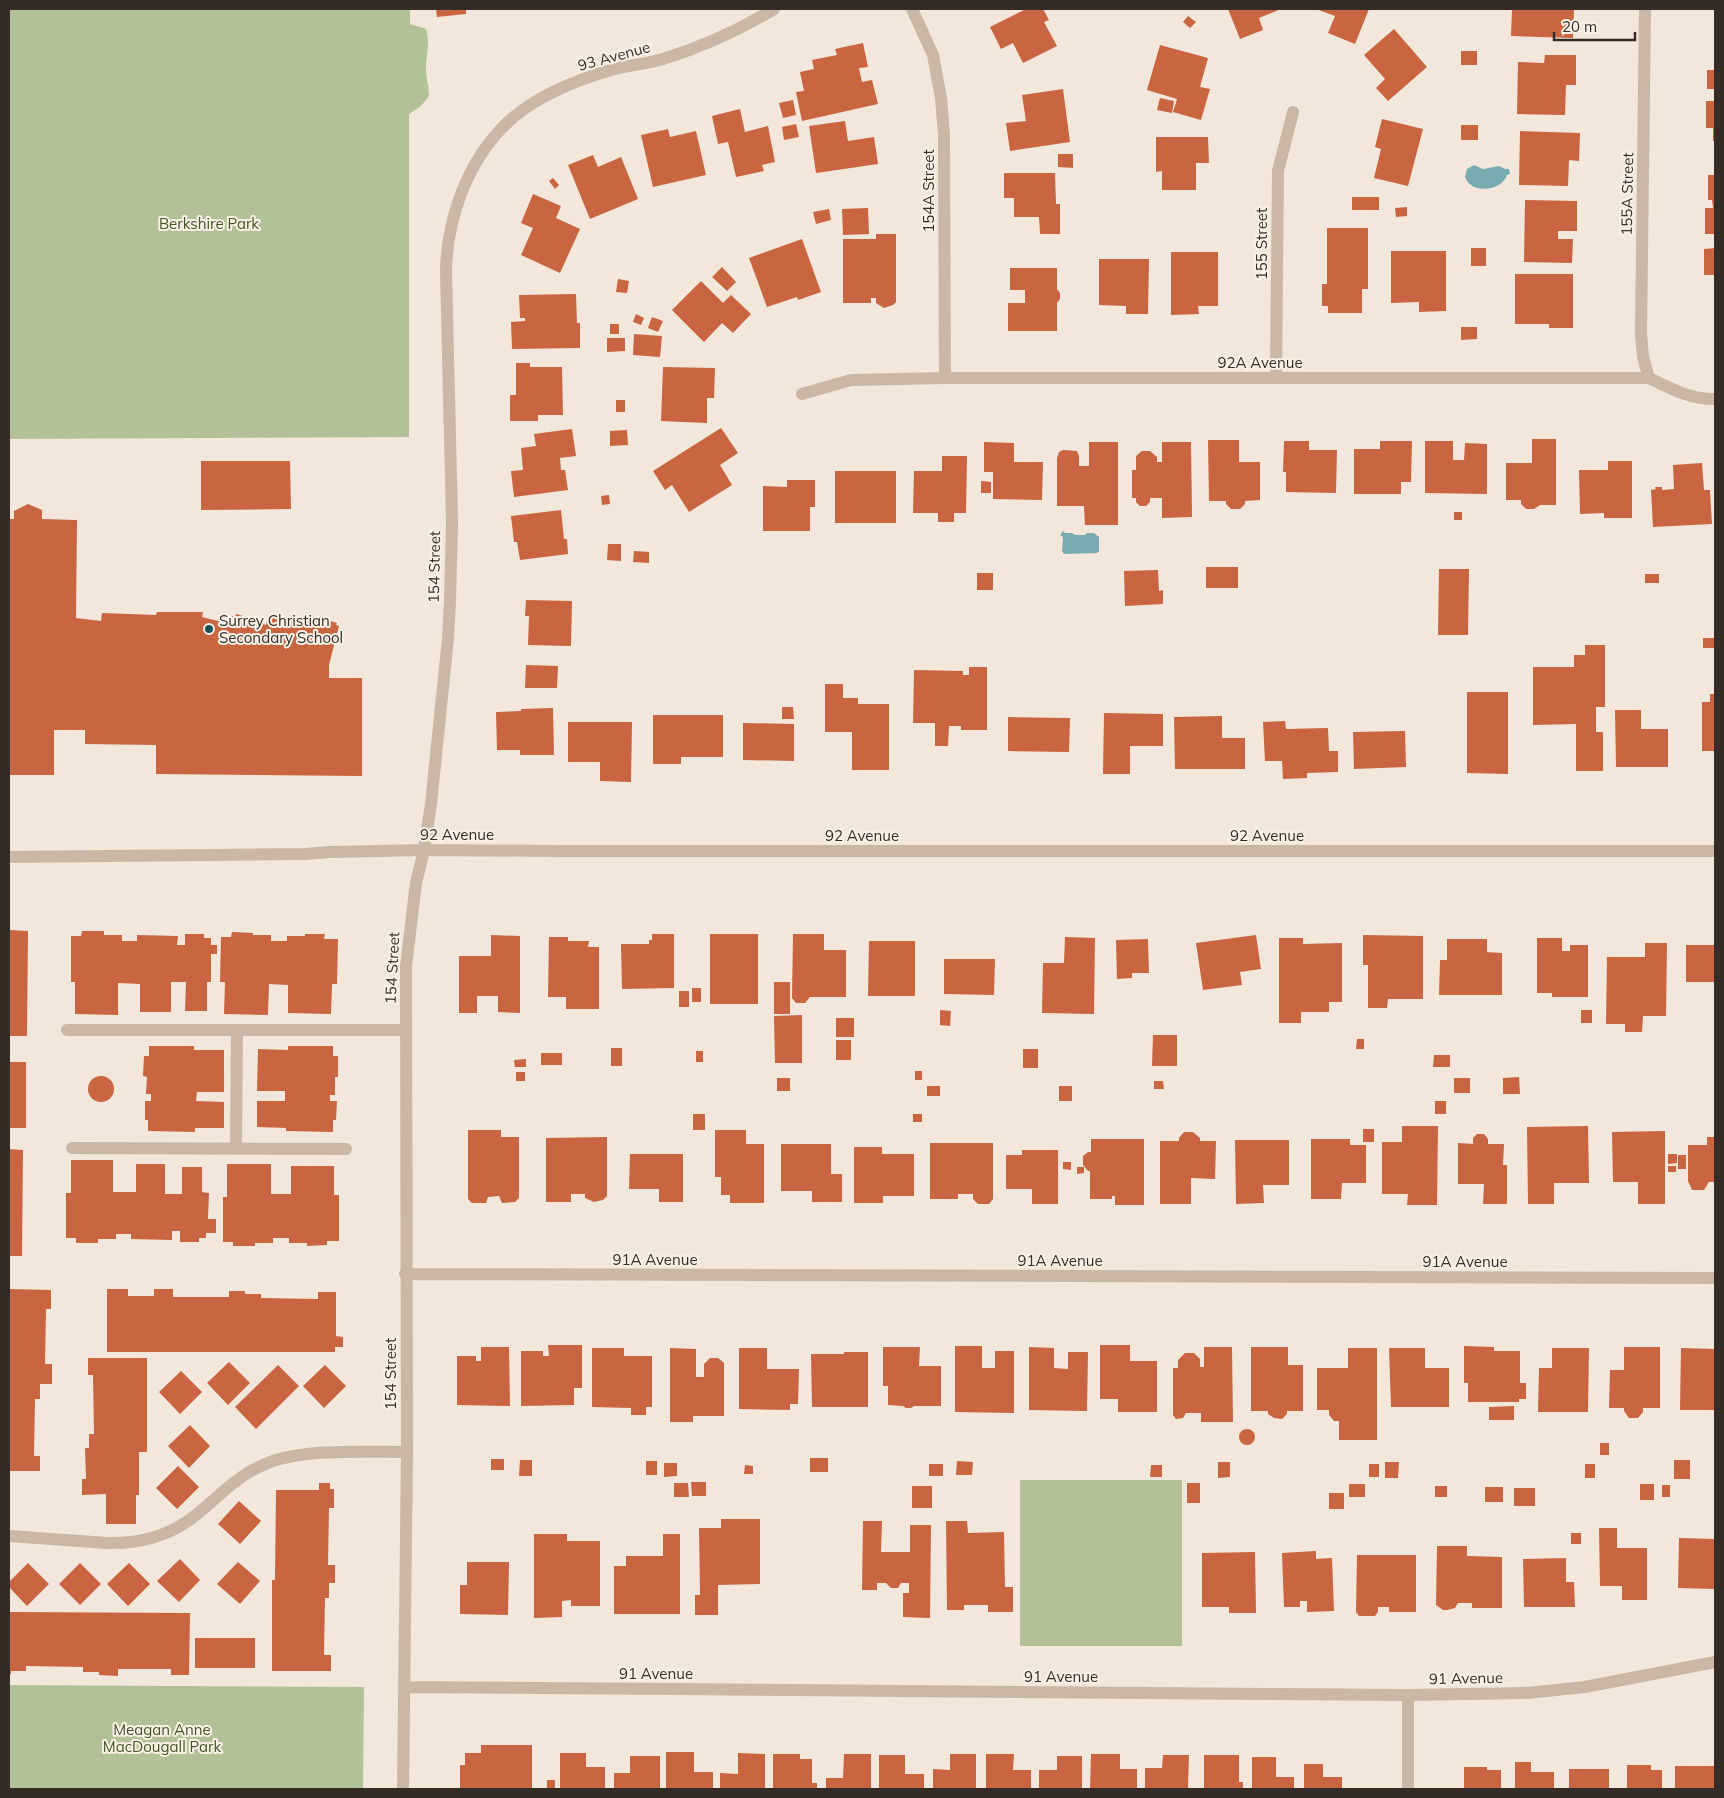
<svg xmlns="http://www.w3.org/2000/svg" width="1724" height="1798" viewBox="0 0 1724 1798" font-family="Mulish,sans-serif">
<style>
.green{fill:#b3c199}
.water{fill:#78acb0}
.building{fill:#c96541}
.lines{fill:none;stroke-linecap:round;stroke-linejoin:round}
.minor{stroke:#cab7a5;stroke-width:12}
.poi-dot{fill:#1b5358;stroke:#faf1e6;stroke-width:2}
.labels{text-anchor:middle;dominant-baseline:central;stroke-width:4;stroke-linejoin:round;paint-order:stroke}
.street-label{font-size:15px;fill:#362c27;stroke:#faf1e6}
.park-label{font-size:15px;fill:#44552a;stroke:#faf1e6}
.poi-label{font-size:15px;fill:#362c27;stroke:#faf1e6;text-anchor:start}
</style>
<rect width="100%" height="100%" fill="#f2e7da"/>
<!-- green -->
<path class="green" d="M9 9H410V24L426 29C430 42 427 52 426 64 425 72 429 87 429 96L421 106 409 114V437L9 439Z
M1020 1480H1182V1646H1020Z
M9 1685 364 1687 363 1789H9Z"/>
<!-- water -->
<path class="water" d="M1474 165 1483 169 1499 166 1505 169H1509L1510 174 1507 175C1502 191 1471 195 1465 177L1467 169Z
M1063 531 1065 533H1072L1075 535H1085L1087 533H1094L1099 537V551L1097 553 1064 554 1062 551 1063 537 1060 535Z"/>
<!-- building -->
<path class="building" d="M436 9H466V14L437 17Z
M1026 9H1043L1049 20 1044 22 1057 46 1023 63 1013 43 1001 49 990 27Z
M1228 9H1281L1259 18 1263 30 1240 39Z
M1316 9H1369L1355 44 1328 33 1335 16Z
M1512 9H1574L1573 38 1511 36Z
M1188 16 1196 22 1190 28 1183 22Z
M1394 29 1427 67 1388 101 1376 88 1385 79 1364 55Z
M863 43 868 67 859 68 862 82 872 80 878 104 802 121 796 92 804 91 800 72 814 69 812 60 837 55 835 49Z
M1160 45 1208 58 1200 87 1210 89 1201 120 1173 112 1177 99 1147 90Z
M1461 51H1477V65H1461Z
M1545 55H1576V85H1566L1565 115 1517 114 1518 62 1544 63Z
M1707 70H1715V89H1707Z
M1063 89 1070 142 1010 151 1006 123 1026 121 1022 95Z
M1160 98 1174 101 1172 113 1157 110Z
M793 100 796 115 783 118 779 103Z
M1706 101H1715V141H1713V128H1706Z
M740 109 745 132 768 126 775 162 762 165 764 171 736 177 728 142 718 144 712 116Z
M1382 119 1423 129 1408 186 1374 178 1381 149 1375 147Z
M845 121 848 141 874 137 878 164 816 173 809 126Z
M796 124 799 137 784 140 782 127Z
M1461 125H1478V140H1461Z
M668 129 670 137 696 131 706 175 653 187 641 135Z
M1520 131 1580 133 1579 161 1569 160 1568 186 1519 185Z
M1156 137H1208L1209 163H1196V190H1162V171L1156 172Z
M1058 154H1073V168L1058 167Z
M593 155 598 167 621 157 638 199 590 219 568 165Z
M1004 173H1055L1056 204H1060V234H1040L1039 217H1014V198H1004Z
M1708 175H1715V234H1705V208H1713L1712 200H1708Z
M553 178 559 185 555 189 549 181Z
M533 194 561 206 556 218 580 229 560 273 521 255 533 228 521 223Z
M1352 197H1379V210H1352Z
M1525 200 1577 201V231H1558V239H1573L1572 263 1524 262Z
M1407 207V216L1396 217 1395 208Z
M868 208 869 234 843 235 842 209Z
M829 209 831 220 816 224 813 212Z
M1327 228H1368V289H1362V313H1328V306H1322V284H1327Z
M876 234H896V302L893 305 884 308 876 303V298H871V303H843V239H876Z
M802 239 821 292 798 300 797 297 767 307 749 258Z
M1471 248H1486V266H1471Z
M1715 248V275H1704V249Z
M1391 251H1446V311L1419 312V302L1391 303Z
M1171 252H1218V306H1198L1199 314 1171 315Z
M1099 259H1149L1148 314H1126V306L1099 305Z
M722 267 736 282 727 291 712 277Z
M1010 268H1057V289L1060 293V299L1057 303V331H1008V303H1025V290H1010Z
M1515 274H1573V328H1549V324H1515Z
M618 279 629 281 627 293 616 292Z
M701 281 723 303 731 295 751 314 733 333 722 323 704 342 672 310Z
M576 294 577 323H580V348L512 349 511 322 525 321V318H520L519 295Z
M636 314 644 318 641 325 633 322Z
M652 317 663 321 658 332 648 328Z
M610 324H619V334H610Z
M1461 327H1477V339L1461 340Z
M634 334 662 336 660 357 633 355Z
M607 338H625V351L607 352Z
M516 363H530V367H562L563 415H538V421H510V395H516Z
M663 367 715 368 714 398H707V423L661 421Z
M616 400H625V412H616Z
M721 428 738 453 720 465 732 485 689 512 672 485 665 490 653 471Z
M572 429 576 456 560 458 561 470H565L568 490 514 497 511 471 523 470 521 448 536 446 534 434Z
M627 430 628 445 610 446V431Z
M1532 439H1556V505H1540L1534 509H1526L1521 504V500H1506V463H1532Z
M1208 440H1239V462H1260V500L1245 501V504L1240 509H1231L1226 504V501H1209Z
M1284 441H1309V450H1337L1336 493 1286 492V472H1283Z
M1380 441H1412L1411 482H1401V494H1354V449H1380Z
M1425 441H1453V460H1464L1465 443 1487 444V494L1425 493Z
M984 442 1014 443V462H1043L1042 500 993 499V472H984Z
M1089 442H1118V525H1085L1084 506H1057V458L1059 452 1063 450 1077 451 1079 456V466H1089Z
M1162 442H1191L1192 517 1162 518V498H1150V502L1146 506H1140L1136 502V498H1132V470H1136V456L1142 451H1150L1157 457V462H1162Z
M942 456H967L966 513H954V522H938V513H913L914 471H942Z
M201 461H290L291 509 201 510Z
M1608 461H1632V518H1604V513L1580 514 1579 470H1608Z
M1702 463 1704 490H1710L1712 524 1653 527 1651 490 1656 489 1655 487H1662V490L1674 489 1673 465Z
M835 471H896V523H835Z
M787 480H815V507H810V531H763V486L787 487Z
M981 481 991 482V493H981Z
M609 495 610 504 602 505 601 496Z
M28 504 42 510V519L77 520 76 618 101 621 102 613 156 615 157 612H203L202 617 230 624 232 616 235 617 236 614 264 622 263 624 266 625 268 616 271 617V615L301 623 300 625H302L304 616 307 617 308 615 337 623 336 625 339 626 329 665V678H362V776L156 774V745L85 744V730H54V775H9V519H14V511Z
M561 510 564 539H567L568 554 520 560 517 542H514L511 516Z
M1454 512H1462V520H1454Z
M608 544H621V561L607 560Z
M634 551 649 552V563L633 562Z
M1206 567H1238V588H1206Z
M1439 569H1469L1468 635H1438Z
M1158 570 1159 591 1163 590V604L1125 606 1124 571Z
M977 573H993V590H977Z
M1645 574H1659V583H1645Z
M526 600 572 601 571 646 528 645 529 616H525Z
M1703 638H1715V648H1703Z
M1585 645H1605V707H1596V732H1603V771H1576V724L1533 725V667H1574V655H1585Z
M526 665 558 666 557 688H525Z
M969 667H987V730H961V726H949L948 746H935V723H913L914 670 963 671V675H969Z
M825 684H843V698H858V704H889V770H852V732H825Z
M1467 692H1508V774L1467 773Z
M1710 694H1715V751H1702V702H1710Z
M782 707H793L794 719H782Z
M553 708 554 755H520V750H497L496 712 521 711V709Z
M1615 710H1641V729H1668V767H1616Z
M1104 713 1163 714V746H1130V774H1103Z
M653 715H723V757H681V764H653Z
M1222 716V738H1245V769H1175L1174 717Z
M1008 717 1070 718 1069 752 1008 751Z
M1285 721 1286 729 1328 728 1329 751H1338V772L1307 773V778L1283 779 1282 761H1265L1263 722Z
M568 722H632L631 782 600 781V762H568Z
M743 723 794 724V761L743 760Z
M1405 731 1406 767 1354 769 1353 732Z
M9 930 28 931 27 1036H9Z
M82 931H104V935H122V941H137V935L178 936 177 945H185V934H204V938H211V945H217V954H211V982H207V1011H185L186 982H171V1012H140V984L118 983V1015L75 1014V982H71V936H81Z
M232 932 253 933V935H271V941H287V936H305V934H325L324 939H338L337 984H332L331 1014 288 1013V985L269 984 268 1015 224 1014 225 982H220L221 937H231Z
M652 934H674V988L622 989 621 944H649V940H652Z
M710 934H758V1004H710Z
M793 934H824V950H846V997H810L805 1003H796L792 998Z
M491 935 520 936V1013L498 1012V996H477V1013H459V956H491Z
M1256 935 1261 969 1240 972 1242 985 1203 990 1196 943Z
M1363 935 1423 936V999H1388L1387 1008H1368V965H1363Z
M549 937H568V941H589L588 947H599V1009H566V997H548Z
M1065 937 1095 938 1094 1014 1042 1013 1043 963H1064Z
M1279 938H1303V944L1342 943V1002H1329V1012H1301V1023H1279Z
M1537 938H1562V951H1570V945H1588V997H1552V993H1537Z
M1148 939 1149 973H1132V978L1117 979 1116 940Z
M1447 939H1487V952L1502 953V995H1439L1440 960H1447Z
M869 941H915V996H868Z
M1645 943H1667L1666 1016H1643L1642 1032H1625V1024H1606L1607 957H1645Z
M1686 945H1715V982H1686Z
M944 959H995L994 995 944 994Z
M774 982H790V1014H774Z
M692 988H701V1002H692Z
M679 991H689V1007H679Z
M940 1010 951 1011 950 1026 940 1025Z
M1581 1010H1592V1023H1581Z
M802 1015V1063H775L774 1016Z
M836 1018H854V1037H836Z
M1153 1035H1177V1066H1152Z
M1357 1039H1364V1049H1356Z
M836 1040H851V1060H836Z
M149 1046H194V1050H224V1092H197L196 1101 224 1102V1128H195V1132L148 1131V1120H145V1101H151V1094H146L147 1077 143 1076 144 1056H149Z
M288 1046H333V1056H338V1077H335V1095H330V1101H337L336 1120H333V1132L286 1131V1128L257 1127V1101H285V1091H257L258 1049 288 1050Z
M611 1048H622V1066H611Z
M1023 1049H1038V1068H1023Z
M696 1051H703V1062H696Z
M541 1053H562V1065H541Z
M1434 1055H1450V1067H1433Z
M526 1059V1067H515L514 1060Z
M9 1062H26V1128H9Z
M915 1071H922V1080H915Z
M516 1072H525V1081H516Z
M88 1089a13 13 0 1 1 26 0a13 13 0 1 1-26 0Z
M1519 1077 1520 1094H1503V1078Z
M777 1078H790V1091H777Z
M1454 1078H1470V1093H1454Z
M1154 1081H1163L1164 1089H1154Z
M927 1086H940V1096H927Z
M1059 1086H1072V1101H1059Z
M1435 1101H1446V1114H1435Z
M693 1114H705V1130H693Z
M913 1114H922V1122H913Z
M1402 1126H1438L1437 1205H1407L1408 1194H1382V1142H1402Z
M1588 1126 1589 1183H1554V1204H1528L1527 1127Z
M1363 1129H1374V1142H1363Z
M468 1130H501V1137H519V1198L515 1202 502 1203 499 1196 488 1197 486 1203H472L468 1199Z
M715 1130H746V1144H764V1203H730V1195H721V1177H715Z
M1665 1131V1204H1638V1182H1613L1612 1132Z
M1184 1132H1193L1200 1138V1141H1216L1215 1179 1191 1178V1204H1160V1141H1179V1138Z
M1477 1134H1484L1488 1139V1144H1504L1503 1165H1507V1204H1483L1484 1184H1458V1143L1473 1144V1138Z
M607 1137V1196L603 1200 594 1202 585 1198V1194H571V1202H546V1138Z
M1707 1137H1715V1182H1709L1704 1190H1692L1688 1181V1145H1707Z
M1091 1139H1144V1205H1115V1196H1112V1199H1090V1171H1088L1083 1165V1156L1088 1152H1091Z
M1311 1139H1350V1145H1366V1183H1342L1341 1199H1311Z
M1235 1140H1289V1185H1263L1264 1203 1236 1204Z
M930 1143H993V1199L989 1204H978L973 1199V1194H958V1199H930Z
M781 1144H831V1174H842V1202H812V1191H781Z
M854 1147H882V1154H914V1196H883V1203H854Z
M9 1149 23 1150 22 1256H9Z
M1022 1150H1058V1204H1032V1189H1006V1155H1022Z
M630 1154H683V1202H659V1189H629Z
M1668 1154H1677V1163L1668 1164Z
M1678 1155H1686V1169H1678Z
M71 1160H113V1192H136V1164H165V1194H182V1167H202V1192L209 1193 208 1219H216V1233H206V1238H199V1242H180V1231H172V1240L131 1239V1234H116V1239H98V1243H76V1238H66V1193H71Z
M1063 1162H1071V1170L1063 1169Z
M227 1164H271V1194H291V1166H334V1195H339V1241H327V1245L307 1246V1243H289V1238H273V1243H255V1246H233V1242H223V1197H227Z
M1668 1166H1676V1172H1668Z
M1077 1167H1084V1173L1077 1174Z
M9 1289 51 1290V1309H46L45 1364H52V1384H40V1399H35L34 1456H40V1471H9Z
M107 1289H128V1296H154V1289H173V1297H229V1291H245V1294H261V1298L318 1299V1292H336V1336L343 1337V1347H335V1352H107Z
M548 1345H582V1388H574V1405L521 1406V1351H543V1356H549Z
M1100 1345H1130V1361H1157V1412H1118V1399H1100Z
M955 1346H982V1368H995V1351H1014V1413L955 1412Z
M1464 1346 1494 1347V1351H1520V1383H1526V1399H1519V1402H1468V1383H1464Z
M481 1347H509L510 1406 457 1405V1356H476V1361H481Z
M883 1347H920L919 1366H941V1406H914L911 1408H906L903 1406 888 1405V1386H883Z
M1029 1347 1054 1348V1368L1068 1369V1352H1088L1087 1411 1029 1410Z
M1204 1347H1232L1233 1422H1201V1413H1186L1183 1418 1176 1419 1173 1415V1368H1178V1360L1185 1353H1194L1200 1359V1367H1204Z
M1251 1347H1288V1365H1303V1411H1287V1414L1282 1419 1274 1418 1268 1414V1411H1251Z
M1624 1347H1660V1408H1643V1412L1638 1418H1629L1624 1411V1408H1609L1610 1370H1624Z
M592 1348H624V1356H652V1407H646V1415H631V1408L592 1407Z
M670 1348 696 1349V1377H704V1364L710 1358H718L724 1363V1416H693V1422H670Z
M739 1348H767V1369H799L798 1404H790V1410L739 1409Z
M1348 1348H1377V1440H1339V1421H1334L1329 1415V1410H1317V1368H1348Z
M1389 1348H1425V1368H1449V1407H1391Z
M1552 1348H1589L1588 1412H1538L1539 1368H1552Z
M1681 1348 1715 1349V1410H1680Z
M844 1352H868V1407H812L811 1354H844Z
M88 1358H147V1452H139V1495H136V1524H106V1494L82 1495V1479H86L85 1448H89V1434H94L93 1375H88Z
M229 1362 250 1383 228 1405 207 1383Z
M278 1365 299 1386 256 1429 235 1407Z
M325 1365 346 1386 324 1408 303 1386Z
M181 1371 202 1392 180 1414 159 1392Z
M1514 1406V1420H1489V1407Z
M190 1425 210 1446 189 1468 168 1446Z
M1239 1437a8 8 0 1 1 16 0a8 8 0 1 1-16 0Z
M1600 1443H1609V1455H1600Z
M810 1458H828V1472H810Z
M491 1459H504V1470H491Z
M520 1460H532V1476H519Z
M1674 1460H1690V1479H1674Z
M646 1461H657V1475H646Z
M957 1461 973 1462 972 1475H956Z
M1218 1462H1230V1477L1218 1478Z
M1385 1462H1399L1398 1478H1385Z
M664 1463H677V1476L664 1477Z
M929 1464H943V1476H929Z
M1369 1464H1379V1477H1369Z
M1585 1464H1595V1478H1585Z
M745 1465 753 1466V1474H744Z
M1151 1465H1162V1477H1150Z
M178 1466 199 1487 177 1509 156 1488Z
M691 1482H706V1496H692Z
M319 1483H330V1489H334V1508H329L328 1565H335V1583H329V1598H325L324 1655H331V1671H272V1580H275L276 1490H319Z
M674 1483H688L689 1497H674Z
M1187 1483H1200V1503H1187Z
M1349 1484H1365V1497H1349Z
M1640 1484H1654V1500H1640Z
M1662 1485H1670V1497H1662Z
M912 1486H932V1508H912Z
M1435 1486H1447V1497H1435Z
M1485 1487H1503V1502H1485Z
M1514 1488H1535V1506H1514Z
M1329 1493H1344V1509H1329Z
M239 1501 261 1521 240 1544 218 1524Z
M721 1519H760V1584L718 1585V1615H695V1595H700L699 1528H721Z
M863 1521H882L881 1552H910V1525H931L930 1618 903 1617V1593H909V1583H901L898 1588H891L886 1583H877V1590H862Z
M946 1521H967L968 1533 1004 1532 1005 1587H1013V1612H988V1605H964V1610H947Z
M1599 1528H1617V1548H1647V1600H1622V1586H1600Z
M1571 1533H1581V1544H1571Z
M534 1534H567V1541H600V1606H571V1600L562 1601V1617L534 1618Z
M663 1534H680V1614H614V1566H626V1556H663Z
M1679 1538 1715 1539V1589L1678 1588Z
M1437 1546H1467V1556L1502 1557V1608H1472V1603H1458L1455 1608 1447 1610H1443L1436 1605Z
M1316 1551V1559L1332 1558 1334 1611 1307 1612V1601H1300V1607H1284L1282 1553Z
M1255 1552 1256 1613H1229V1607H1202V1553Z
M1357 1555H1416V1612H1389V1607H1378V1612L1375 1616H1359L1356 1612Z
M1566 1558V1582H1574L1575 1607H1524L1523 1559Z
M180 1559 200 1580 179 1602 157 1581Z
M238 1562 260 1581 240 1604 217 1584Z
M467 1562H509L508 1615 460 1614V1585H467Z
M28 1563 49 1584 27 1606 9 1587V1582Z
M80 1563 101 1584 80 1605 59 1584Z
M129 1563 150 1584 128 1606 107 1584Z
M9 1612 190 1613 189 1675H171V1669H118V1676L99 1675V1672H83V1667L26 1666V1671H11V1674H9Z
M195 1638H255V1668H195Z
M481 1745H532V1789H460V1765H465V1753H481Z
M666 1752H694V1772H713V1789H666Z
M560 1753H586V1767H605V1789H560Z
M738 1753 765 1754V1789H720V1773L738 1774Z
M773 1754H800V1759H812V1783H817V1789H773Z
M844 1754H871V1789H826V1778H843Z
M950 1754H976V1789H933V1769L950 1770Z
M986 1754H1014L1013 1770H1031V1789H986Z
M1091 1754H1120V1769H1137V1789H1090Z
M879 1755H905V1774H924V1789H879Z
M1163 1755H1189L1188 1789H1145V1768H1162Z
M1204 1755H1239V1782H1243V1789H1204Z
M630 1756H660V1789H614V1773H630Z
M1057 1756H1082V1789H1039V1770H1057Z
M1252 1757H1276V1777H1294V1789H1252Z
M1515 1762H1531V1772H1554V1789H1515Z
M1304 1764H1323V1777H1342V1789H1304Z
M1627 1765H1651V1770H1662V1789H1627Z
M1675 1766H1715V1789H1675Z
M1464 1767H1487V1770H1501V1789H1464Z
M1569 1769H1609V1789H1569Z
M547 1780H555V1789H547Z"/>
<g class="lines">
<!-- minor -->
<path class="minor" d="M912 9 933 55 941 98 944 135 945 378
M1645 9 1641 333 1643 357 1649 378
M1276 378 1278 171 1293 112
M802 394 851 380 945 378H1649C1671 389 1690 399 1715 399
M9 857 305 854 330 852 424 850 559 851H1715
M67 1030H406
M72 1148 346 1149
M236 1148 237 1030
M405 1274 1715 1278
M9 1536 107 1543C140 1544 170 1536 196 1515 218 1497 237 1476 263 1465 299 1448 366 1452 407 1452
M404 1687 1408 1695 1527 1693 1585 1687 1715 1662
M403 1789 407 1452 406 966 416 883 424 850 431 804 448 638 450 602 452 522 446 271C447 220 466 166 501 129 529 99 573 81 611 70 628 65 646 64 663 59 702 47 739 30 774 9
M1408 1789V1695"/>
</g>
<!-- markers -->
<circle class="poi-dot" cx="209" cy="629" r="5"/>
<g class="labels">
<!-- street labels -->
<g class="street-label">
<text transform="translate(614 56) rotate(-15)">93 Avenue</text>
<text transform="translate(928 191) rotate(-90)">154A Street</text>
<text transform="translate(1627 194) rotate(-89)">155A Street</text>
<text transform="translate(1261 244) rotate(-90)">155 Street</text>
<text x="1260" y="362">92A Avenue</text>
<text transform="translate(434 567) rotate(-89)">154 Street</text>
<text x="457" y="834">92 Avenue</text>
<text x="862" y="835">92 Avenue</text>
<text x="1267" y="835">92 Avenue</text>
<text transform="translate(392 968) rotate(-87)">154 Street</text>
<text x="655" y="1259">91A Avenue</text>
<text x="1060" y="1260">91A Avenue</text>
<text x="1465" y="1261">91A Avenue</text>
<text transform="translate(390 1374) rotate(-90)">154 Street</text>
<text x="656" y="1673">91 Avenue</text>
<text x="1061" y="1676">91 Avenue</text>
<text transform="translate(1466 1678) rotate(-1)">91 Avenue</text>
</g>
<!-- park labels -->
<g class="park-label">
<text x="209" y="223">Berkshire Park</text>
<text x="162" y="1729">Meagan Anne<tspan x="162" dy="17">MacDougall Park</tspan></text>
</g>
<!-- poi labels -->
<g class="poi-label">
<text x="219" y="620">Surrey Christian<tspan x="219" dy="17">Secondary School</tspan></text>
</g>
</g>
<!-- border -->
<rect width="1724" height="1798" fill="none" stroke="#362c27" stroke-width="20"/>
<!-- scale -->
<path d="M1554 32v8h81v-8" fill="none" stroke="#362c27" stroke-width="2.5"/>
<text x="1562" y="32" font-size="15" fill="#362c27" stroke="#faf1e6" stroke-width="4" paint-order="stroke">20 m</text>
</svg>
